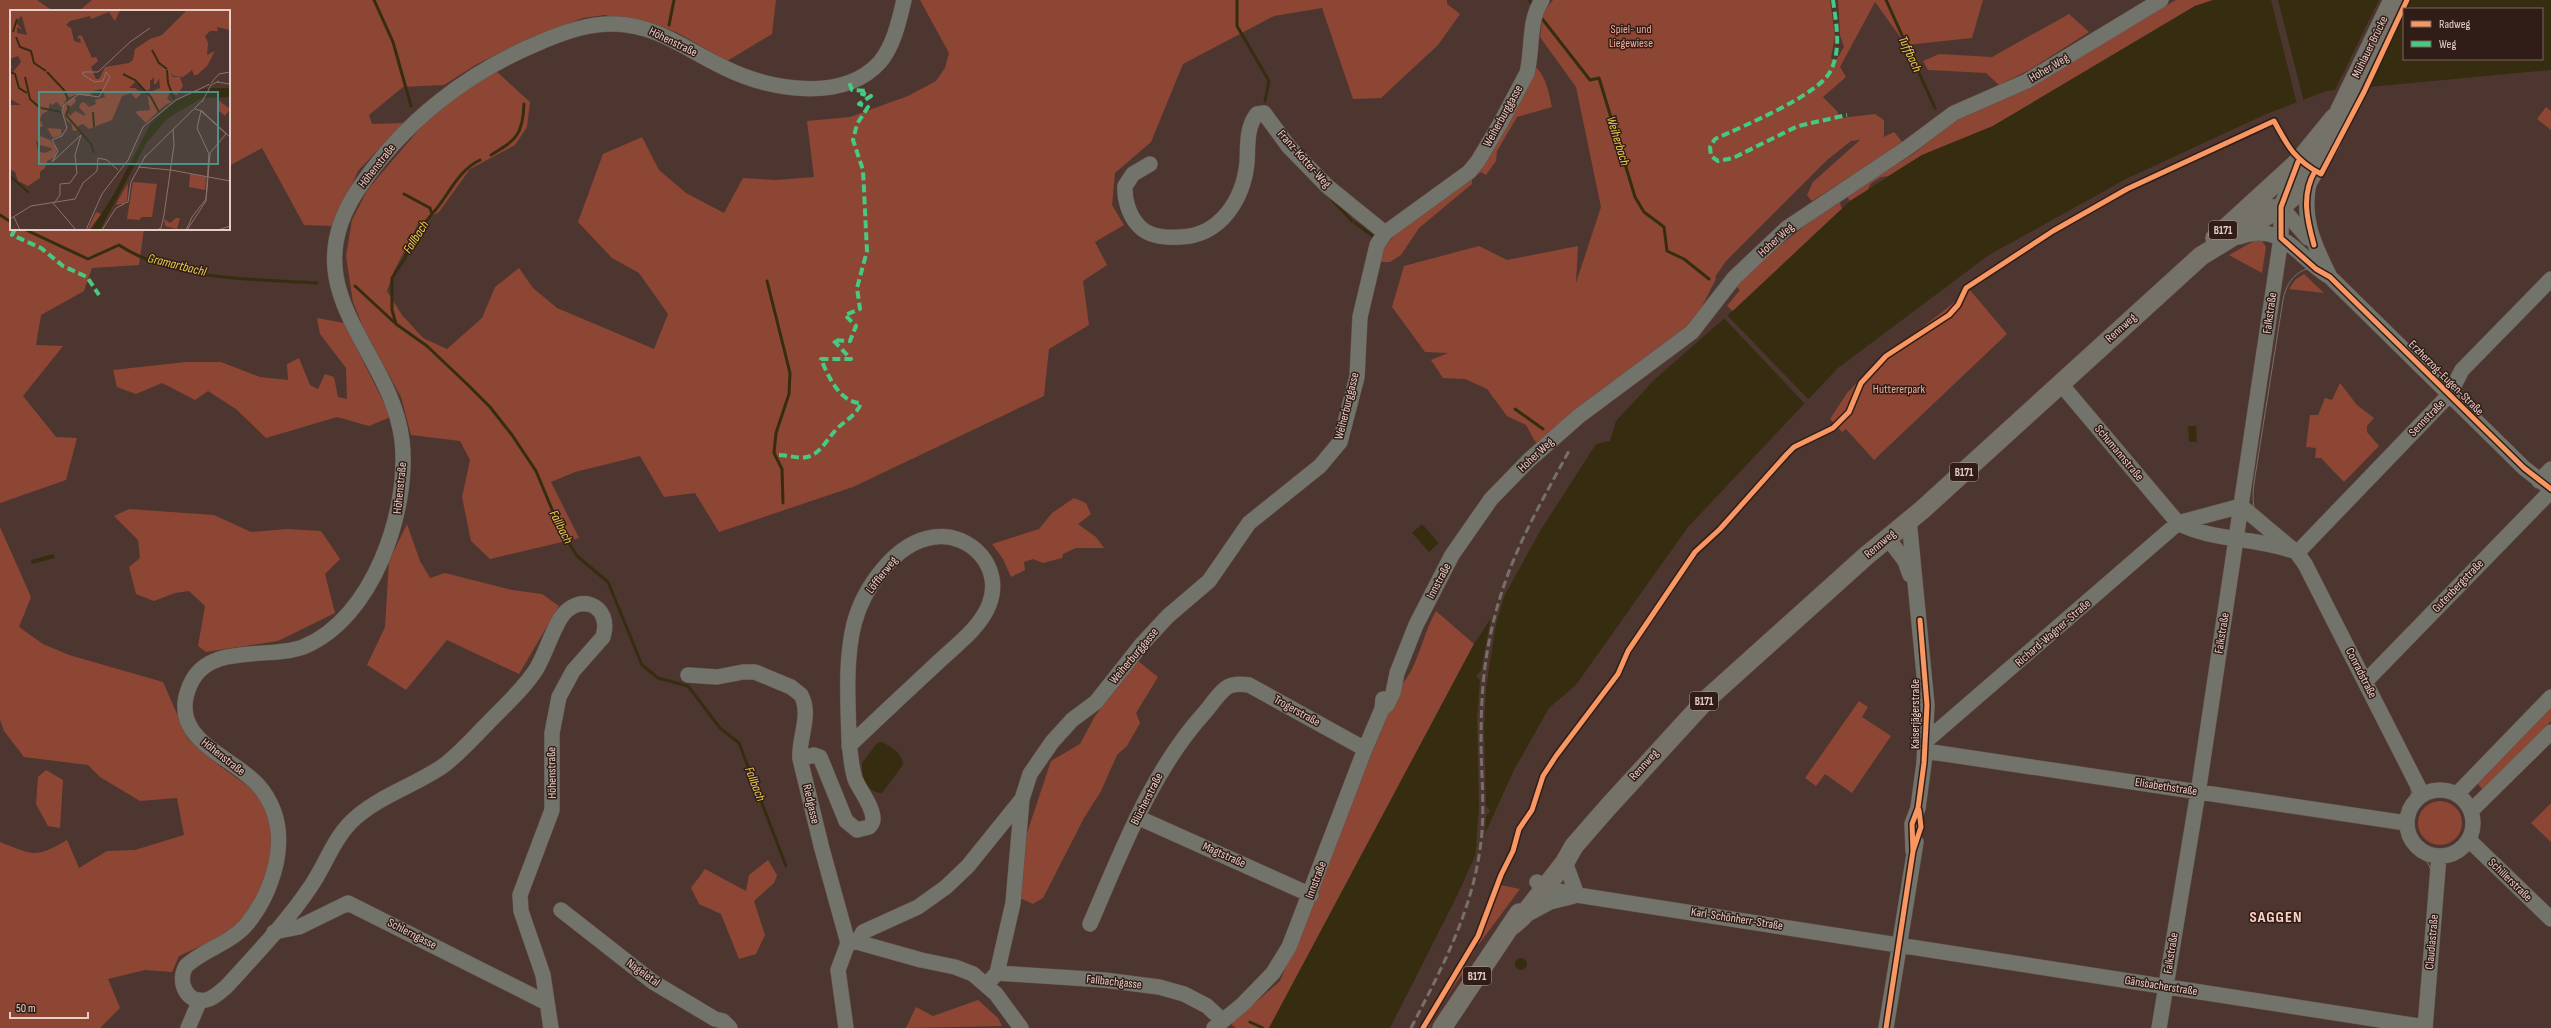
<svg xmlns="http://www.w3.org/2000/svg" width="2551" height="1028" viewBox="0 0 2551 1028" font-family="'Sofia Sans Condensed',sans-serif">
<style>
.green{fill:#8d4634}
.water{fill:#362d11;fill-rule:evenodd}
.pier{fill:#4d3630}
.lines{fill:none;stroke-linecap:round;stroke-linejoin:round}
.stream{stroke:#362d11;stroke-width:3}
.minor-casing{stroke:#67534d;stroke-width:16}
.major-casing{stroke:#67534d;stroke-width:20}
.minor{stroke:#72746c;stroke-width:15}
.major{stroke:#75726a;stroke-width:19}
.tram{stroke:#77706a;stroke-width:1}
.rail{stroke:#77706a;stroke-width:3;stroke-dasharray:8 4;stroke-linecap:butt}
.quiet{stroke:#46c982;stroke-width:4;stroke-dasharray:8 4;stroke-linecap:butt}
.cycleway-casing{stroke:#311d18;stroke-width:8}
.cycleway{stroke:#f99763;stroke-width:5}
.labels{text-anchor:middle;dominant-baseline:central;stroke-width:3;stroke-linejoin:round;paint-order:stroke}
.shield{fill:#311d18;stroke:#b29992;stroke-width:1}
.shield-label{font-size:11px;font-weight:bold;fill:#e9cec6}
.park-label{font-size:12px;fill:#f1aa97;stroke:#311d18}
.street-label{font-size:12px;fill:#e9cec6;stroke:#311d18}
.water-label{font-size:13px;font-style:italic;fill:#ecce4d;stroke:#311d18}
.district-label{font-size:16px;font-weight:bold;letter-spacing:1px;fill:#fdd1c5;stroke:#311d18}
.inset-river{fill:none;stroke:#362d11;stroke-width:2}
.inset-road{fill:none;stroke:#8b736c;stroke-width:1}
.view{fill:#509088;fill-opacity:0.15;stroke:#509088;stroke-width:2}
.inset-edge{fill:none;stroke:#e9cec6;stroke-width:2}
</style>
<rect width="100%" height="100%" fill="#4d3630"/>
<!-- green -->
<path class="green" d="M0 0H37L53 11H11V229H144L139 265 92 268 84 291 41 315 36 345 63 346 23 396 56 437 77 438 66 480 0 503Z
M92 0H776L772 34 727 61 678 33 655 24 604 15 583 18 532 37 477 64 444 85 403 87 369 115 372 124 403 123 358 171 333 226 304 225 262 148 229 166V11H79Z
M920 0H1447V4L1460 14 1438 45 1381 98 1353 99 1322 8 1274 16 1183 64 1151 142 1115 173 1112 205 1124 225 1095 242 1107 265 1083 281 1089 325 1049 349 1044 396 853 487 719 532 695 493 664 497 640 456 575 472 551 482 579 538 490 559 471 541 462 497 470 460 460 441 411 435 401 397 364 329 353 302 346 256 352 220 368 189 422 126 468 87 496 71 530 102 527 127 515 145 470 169 439 212 418 224 394 271 387 291 402 315 423 338 447 349 482 318 495 287 519 268 533 288 557 308 654 349 668 314 639 273 612 258 578 222 603 154 642 137 659 170 686 193 724 213 743 178 775 180 814 177 807 121 850 117 908 96 936 81 945 68 949 53Z
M1553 0H1830L1835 36 1831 58 1835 62 1844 47 1840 35 1838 0H1983L1972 38 1906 45 1875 2 1840 67 1846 77 1823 97 1837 111 1840 118 1875 114 1884 120V137L1894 132 1903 143 1812 201 1807 195 1813 182 1860 140 1851 141 1827 160 1726 261 1715 277 1716 279 1700 310 1685 328 1536 443 1526 425 1507 416 1487 389 1465 379 1443 378 1431 360 1448 353 1425 352 1392 307 1404 266 1479 246 1507 260 1578 246 1576 283 1601 207 1576 87 1540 37 1543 13Z
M2176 0H2213L2195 6 1993 126 1922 155 1888 176 1881 177 1870 184 1868 190 1850 201 1846 195 1912 155 1953 122 1974 111 2028 89 2060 68Z
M2069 14 2089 32 2031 69 1999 85 1986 73 1928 70 1923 61 1939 54 1992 57Z
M1534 66C1546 74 1549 94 1552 107L1517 117 1497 151 1496 161 1486 175 1481 172 1472 179V184L1419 228 1401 255 1390 262H1380L1384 248 1396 233 1458 188Z
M2546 107 2551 111V130L2537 119Z
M1839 200 1842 209 1736 308 1733 311 1727 306 1740 290 1736 286C1767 254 1804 226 1839 200Z
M2254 241H2262L2266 247 2262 273 2229 255Z
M2304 274 2324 293 2289 289 2295 280Z
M1970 290 2007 334 1874 460 1846 429 1842 432 1830 419 1847 393 1872 367Z
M317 318 344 323 391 417 369 426 337 417 266 438 236 409 208 391 195 400 162 383 136 394 117 387 113 370 186 362H221L260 377 288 380 287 364 299 358 310 385 318 389 325 374 334 377 338 397 347 399 346 368 320 334Z
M2340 383 2357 405 2374 418 2367 426V432L2379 446 2344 482 2321 458H2315L2316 448 2306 447 2310 415H2318L2325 398 2332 400Z
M1074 498 1086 503 1091 514 1078 524 1096 537 1104 548H1076L1063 554 1062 558 1043 563 1033 559 1024 562 1025 570 1011 577 1003 559 992 544 1039 529 1052 513Z
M129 509 214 515 251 532 287 529 321 531 340 559 325 574 335 613 278 641 206 652 198 646 205 606 189 591 175 593 154 601 136 594 129 567 140 558 138 540 114 516Z
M407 524 420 561 430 578 445 573 512 590 542 594 559 606 519 674 447 640 406 690 367 665 385 627 389 561Z
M0 527 31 597 19 627 43 644 69 655 163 682 188 739 220 766 252 789 266 808 272 832 271 859 264 886 246 914 227 934 179 956 172 972 145 970 108 979 120 1008 100 1028H0V842C34 855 34 859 67 840L79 868 107 851 135 850 184 835 177 798 140 801 100 777 88 765 24 757 4 731 0 720Z
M1436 611 1474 644 1269 1028H1236L1231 1024 1280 981 1396 694C1400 686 1407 679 1411 671 1421 652 1425 630 1436 611Z
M1138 661 1158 677 1136 713 1140 723 1127 746 1117 755 1101 791 1084 818 1043 898 1033 904 1020 898 1027 833 1051 761 1080 744 1095 716Z
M1859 701 1868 707 1862 717 1891 736 1852 793 1825 774 1816 786 1805 778Z
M2551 704V721L2483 790 2476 782Z
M46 770 63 780 60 828 48 826 36 804 38 777Z
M2418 823a22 22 0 1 1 44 0a22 22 0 1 1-44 0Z
M2551 803V842L2531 823Z
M768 860 777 875 774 883 754 901 765 935 756 954 739 959 721 914 699 904 691 888 705 869 746 891 749 875Z
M1500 885 1520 889 1479 944 1477 943Z
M1473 948 1475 950 1463 968 1465 970 1435 1014 1429 1028H1425Z
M978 1000 998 1018 1002 1026 906 1028 916 1007 933 1016Z"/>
<!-- water -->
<path class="water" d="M2213 0H2551V70L2326 91 2264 115 2126 179 1989 255 1838 368 1688 527 1576 685 1549 708 1513 772 1456 898 1390 1028H1269L1474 644 1497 609 1540 531 1596 444 1610 441 1616 421 1654 380 1736 308 1850 201 1922 155 1993 126 2195 6ZM2404 9H2542V59H2404Z
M2188 426H2196L2197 442H2189Z
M1422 524 1439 543 1429 552 1412 533Z
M53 554 55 558 32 564 31 560Z
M882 742C892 747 903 754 903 765L882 793C865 792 862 777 862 763L877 743Z
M1515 964a6 6 0 1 1 12 0a6 6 0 1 1-12 0Z"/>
<!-- pier -->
<path class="pier" d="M2271 0H2278L2304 102 2301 103 2297 104Z
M2379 0H2410L2368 89 2334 92Z
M1726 314 1810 401 1806 405 1723 317Z
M1507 587 1496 624 1486 688 1484 728 1486 806 1490 811 1486 816 1485 838 1475 860 1479 807 1477 718 1480 680 1476 676 1481 671 1492 612Z"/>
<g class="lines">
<!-- stream -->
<path class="stream" d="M374 0 393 42 411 106
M1237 0V26L1269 81 1265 101
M1529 0 1534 7
M1886 0 1935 108
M1540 16 1590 80 1599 78 1635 197 1644 212 1664 227 1667 251 1684 259 1709 279
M669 25 674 0
M491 155C516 140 523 135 524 104
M404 194 430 208 432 214 413 238 405 258 392 278V310L396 324 427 346 467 384 490 407 512 435 536 471 561 531 577 556 608 582 642 665 658 678 688 686 720 728 739 743 786 866
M1332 200 1352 221
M432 214C448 197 457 171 480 160
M0 215 11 222
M1355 223 1374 237
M24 229 88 259 119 245C173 281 255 279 317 283
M767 281 790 373 789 394 776 433 774 453 782 469 783 503
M355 286 395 323
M1515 409 1543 429
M1250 1022 1263 1028"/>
<defs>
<path id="minor" d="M1150 164 1133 174 1125 186C1124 199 1129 215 1138 225 1148 237 1165 238 1180 237 1220 236 1243 200 1247 163 1248 147 1246 127 1257 114L1264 113 1289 147 1327 186 1385 233
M2310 179C2300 216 2314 245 2330 277
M2249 206 2281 207 2308 238
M2239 237C2284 221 2296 257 2330 277L2524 468 2551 489
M2060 383 2178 523C2212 541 2254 537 2290 550
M2539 481 2551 469
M2241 506 2297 553 2305 564 2422 794
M1909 520 1927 705 1924 763 1918 808 1912 824 1913 851
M1887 537 1905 561 1910 575
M2297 553 2449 395 2462 370 2551 279
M688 675 717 677 743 672H755L791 687 801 695C812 715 798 739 800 759L822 849 848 943
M2366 681 2551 491
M1382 709 1387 705 1393 693 1397 673 1416 625 1452 555 1491 499 1529 460 1579 416 1692 332 1734 278 1787 228 1907 148 1954 113 2027 81 2161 0
M1926 741 2178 523 2241 506
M1925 751 2406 823
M800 759 814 755 820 757 846 821 857 830 869 827C871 825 873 822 873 819 873 806 860 791 855 779 851 766 850 752 849 739 848 702 845 660 854 624 863 589 895 542 934 537 971 532 1004 568 989 605 979 630 952 648 933 667 905 693 877 719 849 746
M2407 823a33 33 0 1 1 66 0a33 33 0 1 1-66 0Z
M2457 794 2551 697
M2471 811 2551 732
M1137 817 1311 895
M2469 840 2551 919
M1565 862 1577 895
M1537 882 1555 890 1577 895 2425 1027
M561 910 653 982 715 1019 723 1021 730 1028
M1526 915 1550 902 1574 896
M1090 924C1122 851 1151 771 1206 711 1212 704 1218 694 1226 688 1233 683 1242 684 1249 685L1365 749
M274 932 299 927 348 903 547 1003
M857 942 863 932 918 907 946 887 968 866 1022 799
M848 943 857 942 921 960 955 967 973 974 996 994 1021 1028
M997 973 1104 980 1159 987 1184 994 1207 1006 1222 1020
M987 984 997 973 1013 903 1022 799 1030 774 1052 742 1072 720 1096 702 1142 644 1168 616 1209 581 1249 523 1320 466 1340 442 1357 377 1360 317 1377 245 1385 233 1469 172 1478 161 1500 124 1527 73C1533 49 1528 21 1542 0
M188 1028 200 1000
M551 1028 543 975 521 911 520 895 552 810V733L559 697 573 671 603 637C613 604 577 591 560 619 551 634 546 652 537 668 524 689 504 706 487 724 473 738 459 754 443 766 414 786 376 797 351 822 333 840 325 866 311 886 287 922 256 954 227 986 221 991 215 998 206 1000 186 1004 177 981 186 966 204 949 230 944 247 924 261 907 271 885 276 864 282 836 278 808 258 785 231 755 166 739 190 685 208 642 268 660 303 647 373 619 410 510 402 440 390 348 291 292 357 191 402 123 467 72 543 41 566 31 590 23 615 24 657 25 687 50 723 67 767 89 842 104 880 62 894 45 899 21 904 0
M846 1028 838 970 848 943
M1214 1028 1242 1005 1273 973 1289 947 1365 749 1382 709 1383 699
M1886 1028 1916 842
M2159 1028 2200 780 2281 238V207L2297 165
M2425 1028 2439 856"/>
<path id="major" d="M2215 238 2298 162 2334 118
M1513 925 1522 917 1565 862 1574 846 1608 807 1706 700 1866 556 1922 510 2201 256 2281 207 2305 186 2331 143 2340 110 2393 0
M1442 1028 1519 913"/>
</defs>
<!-- minor casing -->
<use href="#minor" class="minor-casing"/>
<!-- major casing -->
<use href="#major" class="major-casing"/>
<!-- minor -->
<use href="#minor" class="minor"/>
<!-- major -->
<use href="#major" class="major"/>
<!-- tram -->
<path class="tram" d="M2438 888 2444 863 2463 840 2482 805 2551 734
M2422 1028 2434 880C2431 861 2415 849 2411 832 2407 814 2415 796 2409 778L2303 569C2280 533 2247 536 2254 483L2283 300C2287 276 2307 259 2330 274L2525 465 2551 484"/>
<!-- rail -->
<path class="rail" d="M1411 1028C1442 968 1473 910 1481 842 1485 808 1481 773 1481 738 1481 704 1483 670 1490 637 1505 563 1535 514 1570 449"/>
<!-- quiet -->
<path class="quiet" d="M1833 0C1836 23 1842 50 1830 72 1817 96 1741 127 1715 139L1710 147 1711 156 1718 161 1733 158 1798 126 1847 115
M15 229 12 235 41 248 63 266 87 277 99 295
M779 455C788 455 799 459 807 457 820 454 826 441 834 432 843 421 856 417 861 403 840 403 828 376 821 359H851L833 340 850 341 856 326 845 315 860 309 857 288 867 251 863 170 853 140 857 124 868 107 859 104 871 96 862 94 867 91 852 90 849 82"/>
<defs>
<path id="cycleway" d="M2298 162 2281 207V238L2316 269 2330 277 2524 468 2551 489
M2314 245C2307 220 2301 195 2315 171
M1913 851 1912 824 1918 808 1924 763 1927 705 1920 620
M1423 1028 1478 936 1501 875 1513 851 1519 829 1532 810 1543 776 1556 756 1618 674 1628 651 1695 552 1720 529 1787 454 1794 447 1833 428 1849 412 1861 383 1886 356 1949 315 1958 305 1966 288 2053 231 2127 189 2274 121C2288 147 2295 160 2321 174L2364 92 2407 0
M1886 1028 1913 851 1921 827 1919 810"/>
</defs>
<!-- cycleway casing -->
<use href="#cycleway" class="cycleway-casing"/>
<!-- cycleway -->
<use href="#cycleway" class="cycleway"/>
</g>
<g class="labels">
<!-- shield labels -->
<g class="shield">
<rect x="2209" y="221" width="28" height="18" rx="3"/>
<rect x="1950" y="463" width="28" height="18" rx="3"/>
<rect x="1690" y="692" width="28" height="18" rx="3"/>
<rect x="1463" y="967" width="28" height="18" rx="3"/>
</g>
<g class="shield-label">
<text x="2223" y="230">B171</text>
<text x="1964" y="472">B171</text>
<text x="1704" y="701">B171</text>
<text x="1477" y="976">B171</text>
</g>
<!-- park labels -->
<g class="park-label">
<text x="1631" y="29">Spiel- und<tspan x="1631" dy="14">Liegewiese</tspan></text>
<text x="1899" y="389">Huttererpark</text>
</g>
<!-- street labels -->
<g class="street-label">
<text transform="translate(673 42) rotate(26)">Höhenstraße</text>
<text transform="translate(2370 47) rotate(-64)">Mühlauer Brücke</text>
<text transform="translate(2049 68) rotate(-31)">Hoher Weg</text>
<text transform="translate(1503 116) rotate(-61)">Weiherburggasse</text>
<text transform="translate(1304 159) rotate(48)">Franz-Kotter-Weg</text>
<text transform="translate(377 166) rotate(-52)">Höhenstraße</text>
<text transform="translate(1776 240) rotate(-42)">Hoher Weg</text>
<text transform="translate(2270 313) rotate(-82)">Falkstraße</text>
<text transform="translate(2121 328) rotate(-42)">Rennweg</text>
<text transform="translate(2446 378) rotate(45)">Erzherzog-Eugen-Straße</text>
<text transform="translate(1347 406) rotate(-76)">Weiherburggasse</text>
<text transform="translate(2427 418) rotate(-46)">Sennstraße</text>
<text transform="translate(2119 453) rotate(50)">Schumannstraße</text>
<text transform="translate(1536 455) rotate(-43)">Hoher Weg</text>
<text transform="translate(400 488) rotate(-84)">Höhenstraße</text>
<text transform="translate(1880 544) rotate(-40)">Rennweg</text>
<text transform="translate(882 575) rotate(-52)">Löfflerweg</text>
<text transform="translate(1439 581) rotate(-62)">Innstraße</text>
<text transform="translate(2458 586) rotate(-46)">Gutenbergstraße</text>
<text transform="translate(2053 633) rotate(-41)">Richard-Wagner-Straße</text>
<text transform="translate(2222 633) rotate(-81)">Falkstraße</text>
<text transform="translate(1134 656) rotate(-50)">Weiherburggasse</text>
<text transform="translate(2361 673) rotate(63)">Conradstraße</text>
<text transform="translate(1297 711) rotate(29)">Trogerstraße</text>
<text transform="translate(1915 714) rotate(-90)">Kaiserjägerstraße</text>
<text transform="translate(223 757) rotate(38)">Höhenstraße</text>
<text transform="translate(1644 765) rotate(-48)">Rennweg</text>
<text transform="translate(552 773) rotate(-91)">Höhenstraße</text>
<text transform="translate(2166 787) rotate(9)">Elisabethstraße</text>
<text transform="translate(1147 799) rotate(-63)">Blücherstraße</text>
<text transform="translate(811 804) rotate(77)">Riedgasse</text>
<text transform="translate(1224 855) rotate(24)">Magtstraße</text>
<text transform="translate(1316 880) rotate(-69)">Innstraße</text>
<text transform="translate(2510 880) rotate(44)">Schillerstraße</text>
<text transform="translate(1737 919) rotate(9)">Karl-Schönherr-Straße</text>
<text transform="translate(412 934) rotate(27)">Schlerngasse</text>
<text transform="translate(2432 942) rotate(-85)">Claudiastraße</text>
<text transform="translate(2171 953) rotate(-81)">Falkstraße</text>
<text transform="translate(643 973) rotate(36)">Nageletal</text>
<text transform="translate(1114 982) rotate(6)">Fallbachgasse</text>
<text transform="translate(2161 986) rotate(9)">Gänsbacherstraße</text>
</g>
<!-- water labels -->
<g class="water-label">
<text transform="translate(1910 54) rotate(65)">Tuffbach</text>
<text transform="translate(1618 141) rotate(73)">Weiherbach</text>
<text transform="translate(416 237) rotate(-57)">Fallbach</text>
<text transform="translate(177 265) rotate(14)">Gramartbachl</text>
<text transform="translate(561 527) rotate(63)">Fallbach</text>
<text transform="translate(755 784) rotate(69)">Fallbach</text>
</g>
<!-- district labels -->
<g class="district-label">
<text x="2276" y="917">SAGGEN</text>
</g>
</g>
<!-- overview -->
<g transform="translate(10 10)">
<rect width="220" height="220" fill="#4d3630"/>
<path d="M0 0H110L105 11 99 2 81 9 80 6 60 11 56 15 61 18 64 31 71 33 70 28 67 29 69 25 72 26 82 48 86 47 88 51 81 57 86 69H89L95 57 119 53 123 50 125 39 140 29 152 25 177 0H220V20L207 17 208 21H200L195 26 198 33 197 45 205 41 197 56 187 65H184L182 60 173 67 164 66 161 63 163 67H170L173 76 167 85 160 82 157 89 162 92 155 95 136 113 126 103 127 101 140 100 137 83 150 78 149 68 146 74H144V67L140 71V79L136 81 125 72 119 78H125L131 83 130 85 126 89 121 83 112 86 102 110 79 119 73 114 68 116 69 120 63 121 61 113 58 112 53 103V97L64 87 66 91 56 102 60 106 65 101 75 106V104L69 97 71 93 74 92 79 97 86 94 85 90 95 87 92 79 83 81 80 86 66 85 57 88 52 98 47 92 42 95 40 93 38 101 32 104 30 110 33 116 28 118 30 126 40 130 47 139 45 147 37 151 35 158 30 162V168L18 176 8 171 5 162 0 159V95H11L0 89V53L2 57 0 60 3 62 11 52 8 46 0 49ZM11 6 12 7 17 25 7 23V17L12 20 6 12ZM26 130 30 135 41 138 42 140 34 143 28 141ZM207 89 220 99 215 106 209 101ZM37 118 51 119 52 125 43 128ZM180 164 196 167 195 180 179 177ZM123 172 147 174 142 207H132L129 210 117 209ZM118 173 117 191 108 195 106 194ZM86 202 91 204 79 220 78 219ZM166 208H170L167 219 155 216 154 209 160 213Z" fill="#8d4634" fill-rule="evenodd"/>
<path d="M200 78H220V87L192 88 158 108 137 132 90 220H81L104 184 141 113 163 93 183 82Z" fill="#362d11"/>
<path class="inset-river" d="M3 22 7 9M6 27 10 37 21 41 24 53 36 61M142 40 149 53 157 59M157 60 158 73 164 89M0 62 5 64 9 78 17 83M37 62 54 80 58 89M113 64 125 70 141 87 149 102M15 67 20 89 30 98M57 96 59 97 56 105 81 134 84 143M31 98 51 102M83 102 84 117M0 166 19 183"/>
<path class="inset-road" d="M207 72 220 74M201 73 209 64 220 62M192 92 201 75 209 71M185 99 192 101 220 127M71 125 42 152 48 141 42 130 52 126 57 118 52 101 54 95 69 84 89 87 100 67 96 62 93 71 85 72 73 65V62H88L120 32 140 18M135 147 193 90M128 157 161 160 220 171M45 192 50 185V174L60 173 67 163 65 145 71 125M43 193 66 220M112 194 118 192 121 172 136 145M4 207 10 220M0 209 21 196 65 189 73 173 87 161 88 148 97 150 108 160M76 220 92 184 118 150 133 117 166 90 200 74M92 220 106 198 114 194M147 220 151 218 154 205 164 135 163 119M176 220 179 214 182 207 196 189 199 144 187 118 191 101 216 124 200 143 196 191 177 220M208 220 220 216"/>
<path class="view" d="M29 82H208V154H29Z"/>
<rect width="220" height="220" class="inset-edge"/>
</g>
<!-- legend -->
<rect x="2403" y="8" width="140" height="52" fill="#311d18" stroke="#7b645e"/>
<rect x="2411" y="21" width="20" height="6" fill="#f99763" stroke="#7b645e"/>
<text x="2439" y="28" font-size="12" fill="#e9cec6">Radweg</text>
<rect x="2411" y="41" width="20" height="6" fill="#46c982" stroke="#7b645e"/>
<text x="2439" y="48" font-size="12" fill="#e9cec6">Weg</text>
<!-- scale -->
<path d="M10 1012v6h78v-6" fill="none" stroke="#e9cec6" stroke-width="2"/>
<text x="16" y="1012" font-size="12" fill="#e9cec6" stroke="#311d18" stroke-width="3" paint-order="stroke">50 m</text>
</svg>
